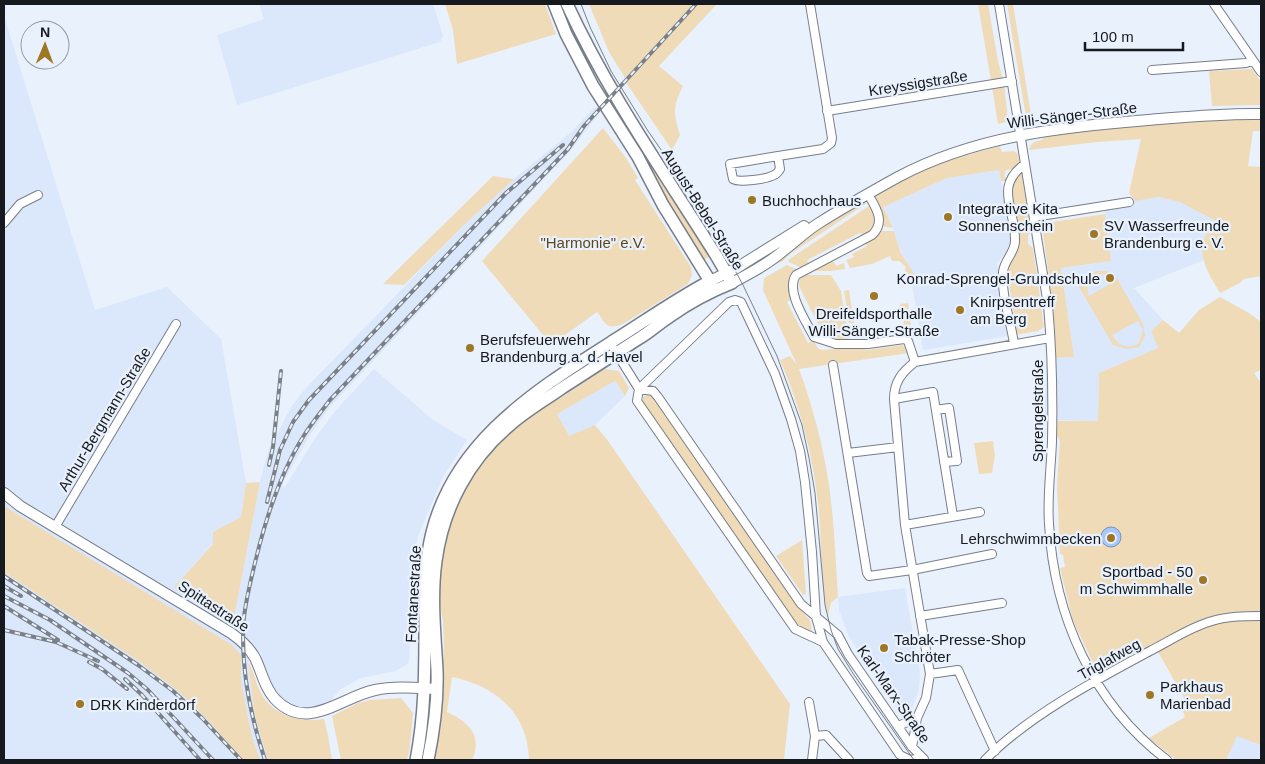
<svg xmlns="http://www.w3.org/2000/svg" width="1265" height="764" viewBox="0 0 1265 764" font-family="Helvetica,sans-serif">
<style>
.built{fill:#dbe7fa}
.green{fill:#efdbb8;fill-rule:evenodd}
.water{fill:#a5c7fc;stroke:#7a93b9}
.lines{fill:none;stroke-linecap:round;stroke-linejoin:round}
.street-casing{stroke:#777e89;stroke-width:10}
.secondary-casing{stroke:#777e89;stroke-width:12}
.primary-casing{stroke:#777e89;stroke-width:14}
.street{stroke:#fff;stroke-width:8}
.secondary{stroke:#fff;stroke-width:10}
.primary{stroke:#fff;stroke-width:11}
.tram{stroke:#7a8087;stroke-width:1}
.rail-casing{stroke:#7a8087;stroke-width:4}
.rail{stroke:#e9f1fd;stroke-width:2;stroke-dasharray:5.5;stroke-linecap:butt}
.poi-dot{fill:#9e7724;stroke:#e9f1fd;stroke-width:2}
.labels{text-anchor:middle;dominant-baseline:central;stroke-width:4.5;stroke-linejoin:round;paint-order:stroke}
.street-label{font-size:15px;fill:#16191d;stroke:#e9f1fd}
.poi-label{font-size:15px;fill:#16191d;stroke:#e9f1fd;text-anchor:start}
.park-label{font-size:15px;fill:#5e481b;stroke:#e9f1fd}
</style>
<rect width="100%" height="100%" fill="#e9f1fd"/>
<!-- built -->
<path class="built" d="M259 4H433L443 36 440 42 237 105 217 35 264 19Z
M4 16 95 310 167 287 221 339 246 483 241 517 213 532V543L174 587 233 622 260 482 268 451 291 407 305 389 463 226 514 179 570 133 595 107 599 113 571 150 330 407 310 435 281 486 285 487 317 435 337 409 374 369 433 420 467 440 443 477 418 536 414 558 409 663 396 671 361 678 339 690 327 706 316 709 299 708 281 699 268 682 258 657 248 662 255 716 268 760H4Z
M999 170 1013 245 997 263 1008 336 923 350 912 284 915 275 900 252 894 231 883 207 947 178Z
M1159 197 1180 202 1216 221 1203 240 1204 260 1134 288 1163 320 1151 331 1158 348 1099 373 1098 421 1044 420 1047 356 1056 358 1074 357 1061 268 1111 261 1104 206Z
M615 381 625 396 595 425 569 437 557 414Z
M905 588 920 674 919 689 913 706 907 717 903 718 848 635 839 610 838 597Z
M1237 735 1261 745V760H1226Z"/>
<!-- green -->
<path class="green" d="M445 4H545L556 34 457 64 453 30Z
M589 4H717L659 66 683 86C673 107 673 112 680 135L672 150 625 81 678 23 625 78 609 52Z
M978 4H988L998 61 1003 80 991 81Z
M1007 4H1013L1032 121 1027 119 1025 111Z
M1252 69 1261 82V105L1212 106 1209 71Z
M1004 85 1007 110V122L998 124 992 87Z
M612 97 712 255 704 260C672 207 641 154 607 102Z
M1261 117V131H1253L1248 166 1261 167V276L1244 279 1240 283 1220 293C1211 278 1199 260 1203 241 1205 235 1212 227 1216 221L1180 202 1159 197 1135 201 1129 193 1141 139 1097 142 1029 150C1031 142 1035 141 1043 140L1042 137 1081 130 1202 119Z
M603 128 626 158 638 178 635 180 691 267 692 275 688 284 623 324C606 330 607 325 597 312L558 340 555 337 548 341 482 261Z
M1000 146 1002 152 1014 151 1018 154 1020 164 1014 169 1006 170 1004 177 1008 178 1007 181H1001L999 170 947 178 883 207 893 228 881 226 875 199 876 194 936 164Z
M1021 170 1031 232 1028 235V244L1033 248 1044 327 1038 331 1015 335 1011 317 1014 314 1009 284 1005 282 1008 261 1019 229 1010 185Z
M493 176 514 179 463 226 404 285 383 284Z
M863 201 867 203 790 254 782 262 774 264 795 243Z
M869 206C876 216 877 219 873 231L862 237 860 233 807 260 809 264 802 268 789 262 788 260Z
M1105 214 1111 261 1061 268 1074 357 1056 358 1053 304 1042 227 1046 223Z
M880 231H894L900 252 915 275 912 284 906 276 905 266 899 261H892L890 256 872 264 850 268 846 260 854 257 852 254 867 246 865 242 876 236Z
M832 259 836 266 844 263 845 269 831 271H809Z
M787 265 798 270C787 278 787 288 792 299L787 302 808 343 813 341 819 349 823 350 852 347 868 350 902 345 908 349 909 353 799 369C810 400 819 430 825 462 834 506 835 552 838 597L831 603 828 615C820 581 822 546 819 512 814 459 801 408 780 360L790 356 797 365 763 290 764 278Z
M1096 271H1107L1116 277 1143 324 1145 336 1139 347 1127 349 1113 345 1075 280 1078 277 1084 287 1088 277ZM1101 274 1109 275 1115 281 1089 296C1085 285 1089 276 1101 274ZM1138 321 1143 330 1139 343C1129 350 1118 346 1112 335Z
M806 275H831L841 291 849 339 833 341 825 338 799 286 800 279Z
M849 290 854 323H849L844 291Z
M1220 297 1249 313 1261 322V370L1254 373 1261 383V613H1244L1162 641 1098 673 1073 621 1060 568 1065 567 1063 555 1060 554 1057 485 1060 441 1057 436V421H1098L1099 373 1158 348 1151 331 1163 320 1179 333 1199 310Z
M908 303 911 325 904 326 900 304Z
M604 369 619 371 629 388 625 396 615 381 557 414 569 436 595 425 608 441 790 704 784 760H529C528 713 496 686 452 677L447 712C469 722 483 736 472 760H431L442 678 444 645 443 621 438 593 442 543 465 485 479 462 521 421 559 399Z
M649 394 655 398 802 611 810 620 812 631 810 633 797 626 643 404V397Z
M993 441 995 455 992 473 979 474 974 443Z
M260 482 233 623 174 587 213 544V532L241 517 246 483Z
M4 506 232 645 241 655V681L247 713 252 737 260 760H243L205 717 178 691 140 662 4 572Z
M802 540 806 594 803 595 776 556Z
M1261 619V745L1237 736 1226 760H1176L1149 738 1185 717 1181 706 1187 703 1157 650C1176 641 1194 629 1214 623 1230 619 1246 620 1261 619Z
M248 662C255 672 255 684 262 695 275 716 300 723 324 719L328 735 332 760H268L255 716Z
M401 698 413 713 410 747 407 760H341L332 716 358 703 370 700Z"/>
<!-- water -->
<path class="water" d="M1101 537a10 10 0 1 1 20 0a10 10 0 1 1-20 0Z"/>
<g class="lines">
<defs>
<path id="street" d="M999 4 1048 305C1052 350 1053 396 1052 441 1051 469 1047 497 1049 524 1054 616 1093 704 1167 760
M1214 4 1261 72
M1152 70 1246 63 1253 61
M827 111 1012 81
M778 156 823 149 831 143 832 138 810 4
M778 156 780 169C778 172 777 174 774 175 767 179 739 183 733 179L730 164Z
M868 194C876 208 886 222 872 235L796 275C785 291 806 321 814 337L836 344H868L904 339 908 341 915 362
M1034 217 1129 202
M4 223 20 204 38 195
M1014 344C1011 321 1001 296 1003 272 1004 260 1015 253 1015 241 1016 209 993 187 1025 164
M614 349 639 389 637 401 795 629 823 642
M833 365 867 573 869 576 912 570 992 554
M639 389 729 302 735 300 741 302 775 374 791 419 800 451 805 482 812 552 816 617 823 642 900 755 910 760 922 758
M639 389 653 391 658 397 801 604 838 635 848 654 912 747 924 759
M894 399 933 392 953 516
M936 410 949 408 957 461 944 462
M848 453 898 447
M905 525 980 512
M55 527 176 324
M920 616 1002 603
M930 674 958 670 995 751
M809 702 815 736 826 735 849 760
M898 726 917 718
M912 747 917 718 926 698 930 674 905 525 894 399C894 382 902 372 915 362L1050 338
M812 760 815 736
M985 760C1028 716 1096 680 1150 651 1170 641 1190 627 1212 621 1228 616 1245 616 1261 616"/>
<path id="secondary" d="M732 283C749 274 768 264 783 251 795 242 806 231 819 223 844 207 871 192 898 177 975 136 1061 127 1148 120 1185 117 1223 113 1261 114
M713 287 710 281 735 269 804 226
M4 493 20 506 231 633C241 640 249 647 255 658 262 672 264 687 275 699 307 733 341 697 375 690 395 686 416 688 436 689"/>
<path id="primary" d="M416 760C425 715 425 670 425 624 425 601 424 576 428 553 443 448 531 393 613 341 645 321 676 299 710 281L663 205 638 157 593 86 566 34 554 4
M428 760C434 731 438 700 437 670 435 634 431 597 436 561 443 508 469 459 510 425 526 411 545 400 562 388 587 372 613 355 638 339 649 333 658 324 669 317 689 303 709 292 732 283L717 257C665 174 608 93 567 4"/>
</defs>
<!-- street casing -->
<use href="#street" class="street-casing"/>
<!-- secondary casing -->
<use href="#secondary" class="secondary-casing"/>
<!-- primary casing -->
<use href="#primary" class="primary-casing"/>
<!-- street -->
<use href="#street" class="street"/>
<!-- secondary -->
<use href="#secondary" class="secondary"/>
<!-- primary -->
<use href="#primary" class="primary"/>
<!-- tram -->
<path class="tram" d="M581 4 590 27 611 71 648 131 673 167 725 252 743 285 777 356 802 425 809 458 815 493 825 605 831 630 838 649 854 675 914 760"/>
<defs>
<path id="rail" d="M269 465 273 447 281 371
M267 502 280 450 293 422 309 400 506 193 563 145
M4 576 138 665 173 691 202 718 241 760
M4 586 21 596
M4 596 50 620 128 673 148 690 213 760
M4 606 58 640
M4 630 56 642 98 661
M89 662 102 669 127 689
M125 679 142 695 200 760
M265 760C250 715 240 665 244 617 247 592 254 567 260 543 270 506 283 469 303 437 311 424 321 412 330 400L568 149 584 126 696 4"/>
</defs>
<!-- rail casing -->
<use href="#rail" class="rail-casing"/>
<!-- rail -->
<use href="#rail" class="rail"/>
</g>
<!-- markers -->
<g class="poi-dot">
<circle cx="752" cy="200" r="5"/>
<circle cx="948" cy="217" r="5"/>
<circle cx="1094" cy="234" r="5"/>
<circle cx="1110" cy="278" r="5"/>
<circle cx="874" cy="296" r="5"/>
<circle cx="960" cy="310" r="5"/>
<circle cx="470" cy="348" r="5"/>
<circle cx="1111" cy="538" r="5"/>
<circle cx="1203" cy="580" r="5"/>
<circle cx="884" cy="648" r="5"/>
<circle cx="1150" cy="695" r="5"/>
<circle cx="80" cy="704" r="5"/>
</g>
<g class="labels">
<!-- street labels -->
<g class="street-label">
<text transform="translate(918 83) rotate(-9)">Kreyssigstraße</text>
<text transform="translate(1072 115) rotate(-7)">Willi-Sänger-Straße</text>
<text transform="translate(703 209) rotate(58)">August-Bebel-Straße</text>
<text transform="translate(1037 411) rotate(-90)">Sprengelstraße</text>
<text transform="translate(104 419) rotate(-59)">Arthur-Bergmann-Straße</text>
<text transform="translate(413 594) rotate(-87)">Fontanestraße</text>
<text transform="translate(214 606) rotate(33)">Spittastraße</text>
<text transform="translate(1109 659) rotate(-29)">Triglafweg</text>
<text transform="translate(894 694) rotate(55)">Karl-Marx-Straße</text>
</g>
<!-- poi labels -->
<g class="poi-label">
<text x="762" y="200">Buchhochhaus</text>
<text x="958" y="208">Integrative Kita<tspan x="958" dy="17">Sonnenschein</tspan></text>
<text x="1104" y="225">SV Wasserfreunde<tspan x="1104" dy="17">Brandenburg e. V.</tspan></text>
<text x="1100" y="278" text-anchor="end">Konrad-Sprengel-Grundschule</text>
<text x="970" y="301">Knirpsentreff<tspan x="970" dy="17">am Berg</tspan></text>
<text x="874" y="313" text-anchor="middle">Dreifeldsporthalle<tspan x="874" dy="17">Willi-Sänger-Straße</tspan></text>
<text x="480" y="339">Berufsfeuerwehr<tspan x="480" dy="17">Brandenburg a. d. Havel</tspan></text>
<text x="1101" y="538" text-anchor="end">Lehrschwimmbecken</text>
<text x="1193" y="571" text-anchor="end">Sportbad - 50<tspan x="1193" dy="17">m Schwimmhalle</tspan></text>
<text x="894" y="639">Tabak-Presse-Shop<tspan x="894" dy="17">Schröter</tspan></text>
<text x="1160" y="686">Parkhaus<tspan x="1160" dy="17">Marienbad</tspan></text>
<text x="90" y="704">DRK Kinderdorf</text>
</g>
<!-- park labels -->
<g class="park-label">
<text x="593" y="242">"Harmonie" e.V.</text>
</g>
</g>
<!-- border -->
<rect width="1265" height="764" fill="none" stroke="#16191d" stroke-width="10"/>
<!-- north arrow -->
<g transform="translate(45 45) rotate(1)"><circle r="24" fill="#e9f1fd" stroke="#959ba3"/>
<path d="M0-4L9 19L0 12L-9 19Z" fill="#9e7724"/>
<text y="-8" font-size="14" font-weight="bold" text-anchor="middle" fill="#16191d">N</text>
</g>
<!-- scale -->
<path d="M1085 42v8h98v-8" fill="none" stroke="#16191d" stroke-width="2.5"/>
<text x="1092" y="42" font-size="15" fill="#16191d" stroke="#e9f1fd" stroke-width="4" paint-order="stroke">100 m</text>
</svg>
